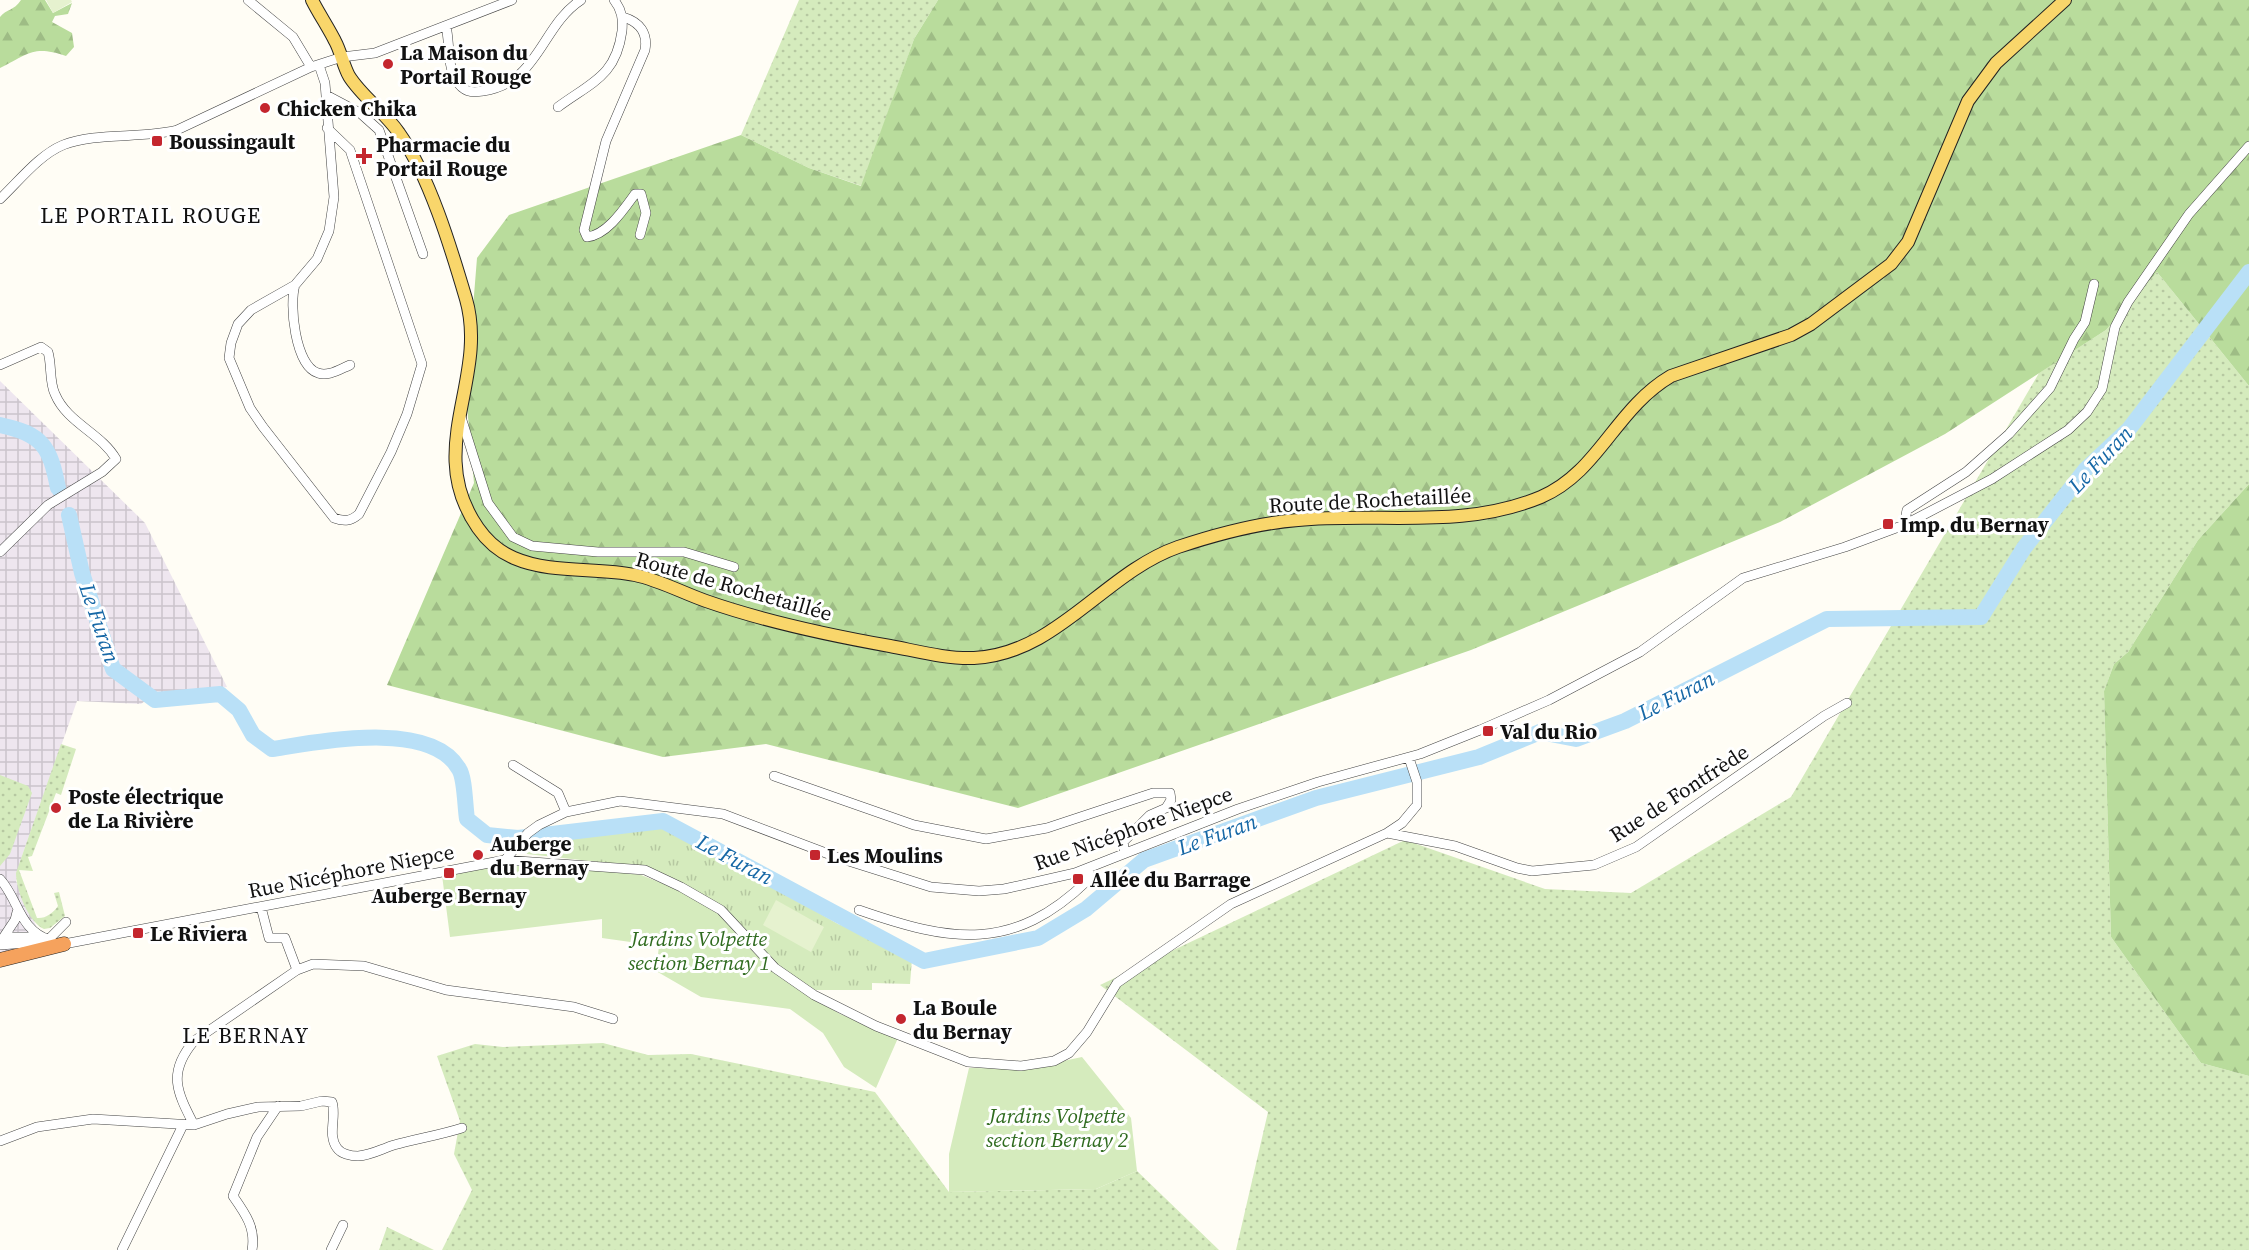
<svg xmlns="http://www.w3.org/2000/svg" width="2249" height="1250" viewBox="0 0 2249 1250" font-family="'Source Serif 4',serif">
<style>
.industrial{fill:url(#industrial-grid)}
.grass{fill:url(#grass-dots)}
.forest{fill:url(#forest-firs)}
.park{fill:url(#park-tufts)}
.garden{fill:#d5ebbd}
.pitch{fill:#e6f2cf}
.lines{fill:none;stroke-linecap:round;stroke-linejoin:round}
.river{stroke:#b9e0f7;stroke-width:16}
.minor-casing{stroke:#444;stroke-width:10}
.major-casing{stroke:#222;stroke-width:14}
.highway-casing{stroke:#222;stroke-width:15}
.minor{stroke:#fff;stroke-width:9}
.major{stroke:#f9d66b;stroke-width:12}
.highway{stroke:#f5a25d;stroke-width:14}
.poi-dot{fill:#c4262e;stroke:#fff;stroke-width:2}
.labels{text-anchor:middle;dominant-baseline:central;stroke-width:6;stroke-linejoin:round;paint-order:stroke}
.poi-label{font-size:21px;font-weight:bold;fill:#111;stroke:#fff;text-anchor:start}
.street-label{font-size:21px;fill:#111;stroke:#fff}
.park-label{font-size:21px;font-style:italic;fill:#2f6b1f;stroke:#fff}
.neighbourhood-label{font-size:22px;letter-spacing:1.5px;fill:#111;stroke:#fff}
.water-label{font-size:22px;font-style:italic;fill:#1768a6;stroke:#fff}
</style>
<defs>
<pattern id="industrial-grid" width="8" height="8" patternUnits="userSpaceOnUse" patternTransform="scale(1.5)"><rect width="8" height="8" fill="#eee6ef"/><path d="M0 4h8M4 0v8" fill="none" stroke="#cbc4cc"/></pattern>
<pattern id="grass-dots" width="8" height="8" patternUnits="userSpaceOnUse" patternTransform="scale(1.5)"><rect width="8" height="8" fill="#d5ebbd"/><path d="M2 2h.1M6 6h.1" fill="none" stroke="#b6c8a1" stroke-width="1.8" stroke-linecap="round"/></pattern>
<pattern id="forest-firs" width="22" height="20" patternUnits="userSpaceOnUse" patternTransform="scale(1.5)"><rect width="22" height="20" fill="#b9dc9c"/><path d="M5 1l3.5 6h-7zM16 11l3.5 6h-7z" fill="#9ebc85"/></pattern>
<pattern id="park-tufts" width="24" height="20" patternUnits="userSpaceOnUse" patternTransform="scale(1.5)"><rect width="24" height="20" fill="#d5ebbd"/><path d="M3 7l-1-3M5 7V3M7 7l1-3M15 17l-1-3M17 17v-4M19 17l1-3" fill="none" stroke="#b6c8a1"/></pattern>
</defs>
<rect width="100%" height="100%" fill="#fffdf5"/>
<!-- industrial -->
<path class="industrial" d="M0 381 145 523 227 687 153 695 141 704 77 701 22 856 16 881 49 955 0 965Z"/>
<!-- grass -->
<path class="grass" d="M799 0H938L914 39 862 186 809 168 741 135Z
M2157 272 2249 386V484L2198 540 2128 652 2114 664 2104 691 2111 937 2201 1063 2249 1076V1250H1236L1268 1112 1100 985 1405 840 1545 889 1631 893 1791 797 2039 373 2106 330Z
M61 744 76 749 61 795 56 793 32 856 28 857 33 871 19 870 37 918C45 919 53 913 58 906L54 893 59 892 65 916 50 928 44 929C28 922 16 889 16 873Z
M0 775 28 786 32 793 10 854 0 866Z
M603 1043 648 1055 691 1054 875 1092 949 1192 1096 1189 1137 1171 1219 1250H442L472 1190 454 1154 460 1121 437 1056 475 1044 503 1047Z
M387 1227 434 1250H379Z"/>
<!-- forest -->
<path class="forest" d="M21 0H45L53 13 72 3 68 14 55 16 52 22 72 33 74 47 66 56C33 45 29 54 0 68V17C6 9 14 11 21 0Z
M938 0H2249V386L2157 272 2106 330 1945 434 1780 522 1471 650 1018 808 766 744 663 757 387 685 474 483 466 395 477 258 509 215 741 135 809 168 861 186 914 39Z
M2249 484V1076L2201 1063 2111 937 2104 691 2114 664 2128 652 2198 540Z"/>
<!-- park -->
<path class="park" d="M667 826 838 924 874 937 912 959 910 984 872 983V990H811L783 972 717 903 675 879 644 867 527 854 524 847 527 843 631 828Z"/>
<!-- garden -->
<path class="garden" d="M505 863 563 866 641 875 677 889 720 914 783 979 840 1014 898 1038 876 1088 844 1067 823 1033 790 1009 701 997 656 971 659 946 602 938V919L450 937 442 875Z
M1082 1057 1131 1118 1137 1171 1096 1189 949 1192V1154L969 1068 1026 1069Z"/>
<!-- pitch -->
<path class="pitch" d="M46 0H71L72 2 53 13Z
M776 900 824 927 811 952 763 925Z"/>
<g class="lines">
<!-- river -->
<path class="river" d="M0 425C43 434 50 447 58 488
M69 515 82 573 113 669 155 700 220 694 239 710 253 735 272 749C318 742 431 719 459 769 465 778 465 807 467 819L487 835 518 838 663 821 924 961 1038 938 1086 909 1144 860 1316 798 1479 757 1540 732 1576 739 1625 721 1827 619 1981 617 2024 548 2086 469 2129 429 2249 272"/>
<defs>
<path id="minor" d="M248 0 293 37 311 67
M623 17C640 22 648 33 645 50L606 141 584 230 587 237C607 235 624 209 635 194H641L646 213 640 235
M446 26C450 43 447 65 456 80 463 92 471 93 483 91 539 83 541 26 581 0
M319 65 325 83 334 197 329 231 317 259 295 285 251 310 238 324 231 343 229 358 250 408 263 427 334 518C345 522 351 521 359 514L391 452 407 414 422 364 350 150 327 128
M326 95 360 113 379 130 423 254
M558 107C592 82 616 76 622 31 623 19 622 10 614 0
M0 199C19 181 39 155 63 145 96 132 141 139 177 130L311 67 342 57 375 53 512 0
M295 285C289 304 295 366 318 373 328 377 340 369 350 365
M0 365 41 347 48 352C52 365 49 382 55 394 67 423 101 433 116 459L102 472 48 505 0 552
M461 417 488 503 513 537 532 546 598 552H684L734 567
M1904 525 1907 510 1966 472 2009 434 2050 388 2074 339 2085 322 2094 284
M513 765 558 793 566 812
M774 776 914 825 986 839 1047 828 1153 793H1170L1171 800 1166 808 1150 815 1123 842 1125 853
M1387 833 1402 823 1417 805V782L1409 758
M505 860 528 833 539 825 566 812 620 801 723 814 839 858 931 887 979 891 1004 889 1075 873 1238 809 1318 782 1420 754 1480 730 1549 700 1640 652 1743 578 1845 547 1904 525 1992 479 2068 430 2087 412 2102 389 2115 327 2128 302 2189 214 2249 146
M0 879C19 900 19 930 50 940
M261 907 269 938H285L297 970
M859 910C951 942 1013 953 1088 880L1089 868
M5 937H41
M3 938 15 920 17 912
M49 939 66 922
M0 945 40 942 64 944 505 860 645 870 681 887 721 910 775 968 814 995 876 1026 968 1062 1021 1066 1054 1061 1069 1053 1087 1032 1117 983 1231 904 1387 833 1455 846 1517 868 1532 871 1594 865 1636 847 1824 716 1847 703
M194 1125C177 1092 167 1073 194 1041L297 970 313 964 364 966 446 990 574 1007 613 1019
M0 1141 37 1127 93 1119 194 1125 227 1114 258 1107 301 1106 322 1101 332 1102C337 1116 327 1135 337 1148 341 1154 351 1156 358 1156 372 1155 381 1149 394 1145 416 1139 440 1135 462 1128
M122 1250 183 1125
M252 1250C256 1228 245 1213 233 1196L257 1137 278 1106
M331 1250 343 1225"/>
<path id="major" d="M312 0C319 14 328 27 335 41 341 52 343 65 349 76 362 97 385 112 399 133 429 175 451 248 466 299 489 379 423 449 478 528 487 541 500 552 514 558 551 574 596 567 635 575 659 580 683 593 706 601 766 622 828 635 890 646 917 651 946 659 974 658 1057 654 1104 573 1178 547 1217 534 1258 523 1298 520 1380 512 1462 530 1541 497 1599 472 1615 409 1671 376L1791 335 1811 324 1891 264 1908 242 1968 101 1996 63 2065 0"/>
<path id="highway" d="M0 960 64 944"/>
</defs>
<!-- minor casing -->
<use href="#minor" class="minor-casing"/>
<!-- major casing -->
<use href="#major" class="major-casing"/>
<!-- highway casing -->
<use href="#highway" class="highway-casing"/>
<!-- minor -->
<use href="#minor" class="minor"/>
<!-- major -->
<use href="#major" class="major"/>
<!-- highway -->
<use href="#highway" class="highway"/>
</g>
<!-- markers -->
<g class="poi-dot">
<circle cx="388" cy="64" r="6"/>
<circle cx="265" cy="108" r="6"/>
<rect x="151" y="135" width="12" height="12" rx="3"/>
<path d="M361 147h6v6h6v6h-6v6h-6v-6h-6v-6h6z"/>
<rect x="1882" y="518" width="12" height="12" rx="3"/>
<rect x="1482" y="725" width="12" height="12" rx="3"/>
<circle cx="56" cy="808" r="6"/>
<circle cx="478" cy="855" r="6"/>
<rect x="809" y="849" width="12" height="12" rx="3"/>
<rect x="443" y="867" width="12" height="12" rx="3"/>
<rect x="1072" y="873" width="12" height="12" rx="3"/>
<rect x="132" y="927" width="12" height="12" rx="3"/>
<circle cx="901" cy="1019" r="6"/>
</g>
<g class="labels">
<!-- poi labels -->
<g class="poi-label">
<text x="400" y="52">La Maison du<tspan x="400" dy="24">Portail Rouge</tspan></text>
<text x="277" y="108">Chicken Chika</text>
<text x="169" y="141">Boussingault</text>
<text x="376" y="144">Pharmacie du<tspan x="376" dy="24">Portail Rouge</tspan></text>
<text x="1900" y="524">Imp. du Bernay</text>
<text x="1500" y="731">Val du Rio</text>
<text x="68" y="796">Poste électrique<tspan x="68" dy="24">de La Rivière</tspan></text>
<text x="490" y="843">Auberge<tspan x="490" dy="24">du Bernay</tspan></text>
<text x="827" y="855">Les Moulins</text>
<text x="1090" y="879">Allée du Barrage</text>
<text x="449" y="895" text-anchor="middle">Auberge Bernay</text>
<text x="150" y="933">Le Riviera</text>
<text x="913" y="1007">La Boule<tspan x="913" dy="24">du Bernay</tspan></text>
</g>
<!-- street labels -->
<g class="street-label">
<text transform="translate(1370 500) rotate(-3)">Route de Rochetaillée</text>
<text transform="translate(734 586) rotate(16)">Route de Rochetaillée</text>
<text transform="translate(1679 793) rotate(-33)">Rue de Fontfrède</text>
<text transform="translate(1133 828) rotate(-20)">Rue Nicéphore Niepce</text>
<text transform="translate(351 871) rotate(-11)">Rue Nicéphore Niepce</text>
</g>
<!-- park labels -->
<g class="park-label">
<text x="699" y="938">Jardins Volpette<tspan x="699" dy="24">section Bernay 1</tspan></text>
<text x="1057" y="1115">Jardins Volpette<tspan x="1057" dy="24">section Bernay 2</tspan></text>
</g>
<!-- neighbourhood labels -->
<g class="neighbourhood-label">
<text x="151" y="215">LE PORTAIL ROUGE</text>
<text x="246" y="1035">LE BERNAY</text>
</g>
<!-- water labels -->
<g class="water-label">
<text transform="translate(2100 459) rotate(-47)">Le Furan</text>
<text transform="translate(100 623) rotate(71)">Le Furan</text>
<text transform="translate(1676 695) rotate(-27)">Le Furan</text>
<text transform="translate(1217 834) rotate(-20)">Le Furan</text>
<text transform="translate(735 859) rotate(28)">Le Furan</text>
</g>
</g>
</svg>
